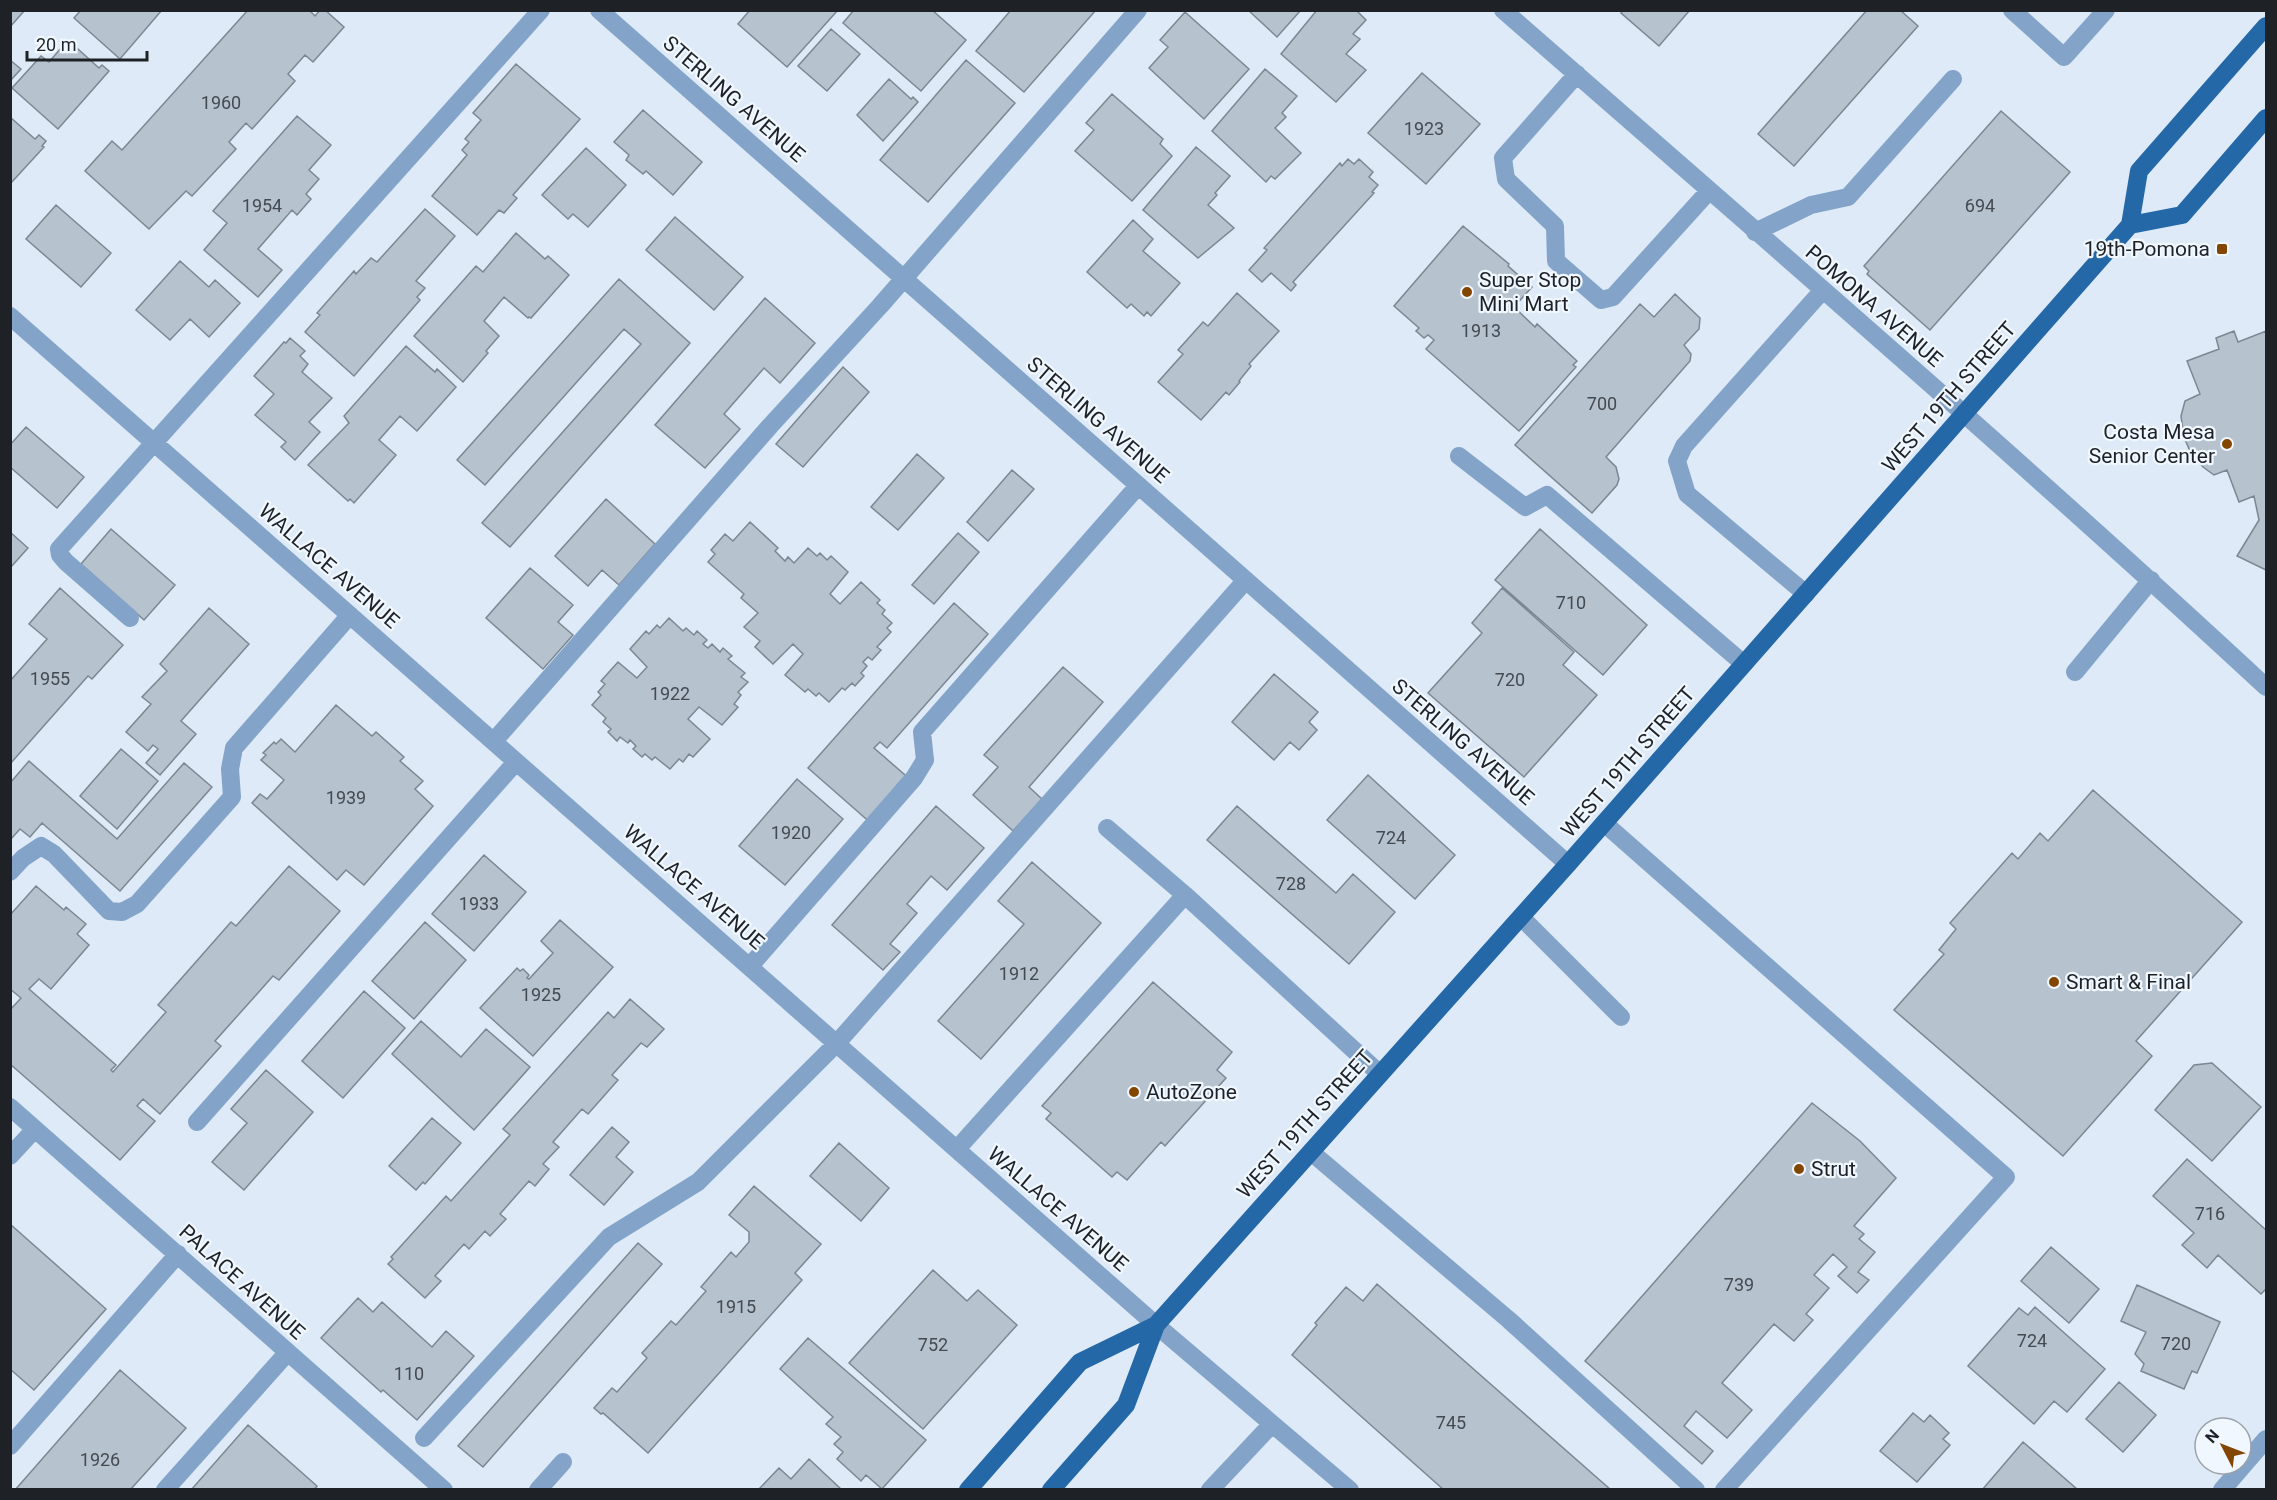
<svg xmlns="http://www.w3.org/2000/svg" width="2277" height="1500" viewBox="0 0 2277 1500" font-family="Roboto,sans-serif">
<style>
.building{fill:#b6c2ce;stroke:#7c8792;stroke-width:1.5}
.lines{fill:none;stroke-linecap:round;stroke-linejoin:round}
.minor{stroke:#83a4c8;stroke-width:18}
.major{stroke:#2468a7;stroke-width:18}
.poi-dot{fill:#834600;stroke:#f0f7ff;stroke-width:2}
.labels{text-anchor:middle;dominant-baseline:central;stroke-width:4.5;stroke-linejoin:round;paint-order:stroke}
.number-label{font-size:18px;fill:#444a51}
.street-label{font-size:21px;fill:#1e2227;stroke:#f0f7ff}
.poi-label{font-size:21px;fill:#1e2227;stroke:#f0f7ff;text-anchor:start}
</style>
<rect width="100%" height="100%" fill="#deeaf7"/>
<!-- building -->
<path class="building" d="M10 10H25L10 27Z
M81 10H162L120 59 74 18Z
M248 10H309L315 16 320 10H325L344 27 313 62 305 55 288 74 295 81 252 129 246 123 229 142 236 149 192 196 186 191 149 229 85 171 112 141 122 150Z
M750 10H838L787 67 738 24Z
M854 10H932L966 40 921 91 843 23Z
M1011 10H1096L1024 92 976 51Z
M1248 10H1301L1277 37Z
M1317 10H1356L1366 20 1353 34 1360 39 1346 54 1366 70 1336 102 1281 54Z
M1623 10H1690L1659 46 1621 13Z
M1867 10H1900L1918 26 1794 166 1758 134Z
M1185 12 1249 69 1204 119 1149 68 1168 47 1160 40Z
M831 29 860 54 827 91 798 66Z
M68 40 99 68 102 65 109 71 58 129 12 88 41 56 49 62Z
M10 60 21 69 10 81Z
M966 60 1015 103 928 202 880 160Z
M516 64 580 119 513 195 517 198 504 213 499 210 477 235 432 196 467 155 462 150 469 142 465 139 481 120 473 113Z
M1265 69 1297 96 1282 113 1286 117 1275 128 1301 153 1275 179 1271 176 1266 182 1212 131Z
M1422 73 1480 124 1426 184 1368 133Z
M889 79 911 99 913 97 918 102 883 141 857 115Z
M1112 94 1163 139 1160 144 1172 156 1132 201 1075 151 1094 130 1086 123Z
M643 110 702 162 673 195 646 171 643 174 626 160 629 155 614 142Z
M2001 111 2070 172 1930 330 1867 274 1869 271 1864 266Z
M297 116 331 145 309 170 319 179 306 194 311 199 297 215 292 210 258 249 282 270 258 297 204 250 227 223 213 211Z
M10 117 35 139 39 135 46 141 42 146 44 147 10 184Z
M1196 147 1230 176 1215 193 1217 195 1208 205 1234 228 1198 258 1143 210Z
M586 148 626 185 588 227 573 214 568 219 542 195Z
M1348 159 1354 164 1359 159 1373 172 1369 177 1378 185 1372 192 1374 193 1293 282 1296 285 1291 291 1271 273 1262 282 1249 270 1267 250 1264 248 1340 163 1342 166Z
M56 205 111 253 81 287 26 239Z
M425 209 455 236 416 281 425 288 417 297 420 300 354 376 305 332 320 315 317 313 354 271 356 274 371 258 377 262Z
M675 217 743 277 714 310 646 250Z
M1133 220 1153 239 1143 251 1180 283 1151 316 1147 312 1144 316 1131 304 1127 308 1087 272Z
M1463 226 1509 264 1508 266 1532 287 1514 307 1535 327 1537 324 1577 361 1573 365 1576 367 1519 431 1426 349 1434 340 1428 335 1424 338 1416 331 1419 328 1394 306Z
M516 233 545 259 548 256 569 275 531 318 529 317 528 318 504 297 484 321 499 336 486 351 488 353 463 382 414 336 476 266 483 272Z
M180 261 209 287 215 280 240 303 209 337 190 319 170 340 136 310Z
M619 279 690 343 510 547 482 523 641 344 624 329 485 485 457 460Z
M1237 293 1279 331 1249 364 1251 366 1239 381 1240 382 1229 395 1226 392 1201 420 1158 382 1183 354 1178 350 1203 322 1208 326Z
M1675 294 1700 318 1699 329 1684 345 1691 354 1690 361 1606 457 1616 467 1619 479 1617 485 1592 513 1515 445 1640 304 1654 317Z
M765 298 815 343 780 383 764 368 724 414 740 429 705 468 655 425Z
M2234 331 2238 342 2266 331V570L2237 556 2259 520 2254 496 2239 502 2227 470 2214 475 2203 467 2190 451 2184 437 2181 416 2185 401 2200 394 2187 361 2219 349 2216 338Z
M290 338 305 351 300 356 308 364 302 372 332 398 309 422 320 432 295 460 281 447 286 442 255 415 274 394 254 376 284 342 286 343Z
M406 346 435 372 437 369 456 387 417 431 400 416 379 440 396 455 354 503 350 499 348 501 308 465 349 423 344 416Z
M843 367 869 392 803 467 776 444Z
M26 427 84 477 57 508 10 467V445Z
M917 454 944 478 898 530 871 507Z
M1012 470 1034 489 988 541 967 522Z
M606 499 655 544 619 585 602 570 588 586 555 556Z
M750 522 778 548 775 551 785 561 788 557 794 563 808 548 817 556 820 553 827 560 831 556 848 572 830 594 840 604 861 582 880 600 877 603 885 610 882 614 892 623 887 628 891 632 877 647 881 650 872 660 868 657 863 662 867 666 861 673 864 676 855 686 852 683 845 690 842 688 829 702 819 693 816 696 808 689 805 692 785 675 803 654 793 644 773 664 755 647 760 641 744 627 758 613 741 598 744 594 708 562 715 554 711 550 725 534 733 541Z
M111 529 175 585 144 620 81 564Z
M1540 529 1647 625 1603 675 1495 580Z
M10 532 28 548 10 568Z
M958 533 979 552 934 604 912 585Z
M530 568 573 605 558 622 573 635 543 669 486 618Z
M60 588 123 645 92 679 88 676 10 764V681L47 639 29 624Z
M1502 588 1574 652 1563 665 1597 695 1524 777 1428 693 1482 633 1472 623Z
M954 603 988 634 887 748 880 742 874 748 912 781 873 825 808 768Z
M209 608 249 644 181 721 196 734 160 775 146 763 158 749 153 745 148 751 126 732 151 704 142 697 167 671 160 664Z
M669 618 683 631 686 628 694 635 697 631 707 640 703 644 708 648 712 644 720 652 723 648 732 656 728 659 745 673 741 677 748 682 738 692 741 695 734 704 738 707 722 725 699 707 688 719 710 739 693 757 689 754 683 762 679 759 670 769 655 757 652 760 645 754 642 757 633 749 636 746 630 740 628 743 620 737 617 741 608 732 611 729 603 722 606 718 592 705 601 695 598 692 605 684 601 681 618 662 637 678 647 667 630 649 646 631 649 634 657 625 660 628Z
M1063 667 1103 702 1029 787 1042 799 1013 831 973 795 998 767 984 755Z
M1274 674 1318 712 1309 722 1317 730 1299 750 1290 742 1274 760 1232 722Z
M336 705 372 736 376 732 404 757 400 761 423 781 415 789 433 806 364 885 346 870 337 880 252 803 260 794 267 799 284 780 261 760 266 755 263 753 274 742 276 744 281 739 295 752Z
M121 749 158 781 117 829 80 796Z
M29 761 117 839 184 763 212 787 120 891 42 823 30 837 20 829 10 840V783Z
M1368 775 1455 855 1415 899 1327 820Z
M797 779 843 819 785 885 739 846Z
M2093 790 2242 922 2136 1041 2152 1056 2063 1156 1894 1010 1944 954 1939 950 1956 929 1950 923 2012 853 2018 859 2040 833 2048 841Z
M936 806 984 848 947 890 931 876 907 904 917 913 890 944 900 952 883 970 832 925Z
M1237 806 1336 893 1353 874 1395 912 1349 964 1207 840Z
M484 855 526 892 474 951 432 914Z
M1032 862 1101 923 981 1059 938 1021 1024 924 998 901Z
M289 866 340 911 279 980 273 976 215 1041 221 1046 160 1114 143 1099 137 1106 155 1121 120 1160 10 1064V1010L21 998 10 989V915L36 886 64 910 66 907 86 924 77 934 89 945 51 989 39 979 29 989 116 1065 111 1070 113 1072 166 1012 158 1005 231 922 236 926Z
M560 920 613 967 533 1056 480 1008 517 968 520 971 523 969 529 975 527 978 529 979 553 953 541 941Z
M425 922 466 960 414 1019 372 981Z
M1153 982 1232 1052 1217 1070 1226 1078 1165 1146 1161 1142 1127 1180 1117 1172 1112 1177 1046 1119 1051 1113 1042 1106Z
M364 991 405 1028 343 1098 302 1061Z
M630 999 664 1029 647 1047 641 1043 612 1075 618 1080 588 1114 582 1109 553 1142 559 1147 543 1164 549 1169 535 1186 529 1181 500 1214 506 1219 490 1236 485 1231 469 1249 464 1244 435 1276 441 1281 425 1298 388 1264 393 1259 391 1257 446 1196 451 1201 510 1135 503 1129 608 1012 614 1018Z
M421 1021 461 1057 486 1029 530 1067 474 1130 392 1054Z
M2212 1063 2261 1107 2212 1161 2155 1110 2194 1065Z
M266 1070 313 1112 244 1190 212 1162 247 1123 231 1109Z
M1812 1103 1860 1141 1896 1178 1854 1226 1864 1234 1859 1239 1875 1252 1858 1272 1869 1280 1857 1293 1838 1276 1847 1267 1833 1254 1814 1275 1829 1288 1806 1314 1813 1320 1794 1341 1774 1324 1722 1383 1752 1410 1727 1438 1696 1411 1684 1426 1713 1451 1702 1464 1585 1361Z
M432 1118 461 1143 425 1184 423 1182 416 1190 389 1166Z
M612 1127 629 1142 616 1157 633 1172 604 1205 570 1175Z
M839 1143 889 1188 861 1221 810 1176Z
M2187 1159 2266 1230V1289L2261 1294 2218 1255 2207 1268 2182 1245 2194 1233 2153 1196Z
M754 1186 821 1244 795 1273 802 1280 648 1453 603 1413 601 1414 594 1408 612 1388 617 1392 647 1358 642 1353 671 1321 676 1325 706 1291 701 1287 731 1252 736 1257 749 1242V1232L729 1215Z
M10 1224 106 1309 34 1390 10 1369Z
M638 1243 662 1264 483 1467 458 1446Z
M2051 1247 2099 1289 2069 1323 2021 1281Z
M933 1270 967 1301 978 1290 1017 1325 923 1429 849 1363Z
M1377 1284 1611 1490H1444L1292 1355 1317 1325 1315 1323 1346 1287 1363 1301Z
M2137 1285 2220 1322 2197 1373 2192 1371 2184 1389 2141 1371 2144 1364 2135 1354 2146 1332 2121 1321Z
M358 1298 373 1312 382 1302 432 1347 446 1331 474 1356 417 1420 383 1390 381 1392 321 1338Z
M2035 1307 2105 1369 2067 1412 2054 1401 2034 1424 1968 1366 2019 1308 2028 1315Z
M808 1338 926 1440 882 1489 866 1475 861 1481 837 1459 843 1452 834 1444 841 1437 826 1424 833 1417 780 1369Z
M120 1370 186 1428 130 1490H15Z
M2119 1382 2156 1415 2123 1452 2086 1419Z
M1913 1413 1924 1422 1930 1415 1949 1433 1943 1439 1950 1445 1917 1482 1880 1451Z
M248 1425 317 1486 314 1490H191Z
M2023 1442 2078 1490H1982Z
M809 1459 842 1490H758L779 1468 791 1479Z"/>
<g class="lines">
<!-- minor -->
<path class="minor" d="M599 10 1568 864
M1503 10C1759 234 2017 456 2266 687
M2012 10 2064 57 2106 10
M1577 74 1503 158 1506 179 1555 226 1556 261 1601 300 1613 297 1709 191
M1755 232 1811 205 1848 197 1953 79
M10 316 1156 1325 1350 1490
M1459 456 1525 507 1547 495 1744 664
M1806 594 1687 494 1677 461 1684 446 1823 290
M130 618 66 562 60 555 59 549 541 10
M2075 672 2151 580
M494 741 770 426 880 306 1138 10
M1604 823 2006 1177 1724 1490
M1107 828 1185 895 1380 1074
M10 872 23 858 41 846 54 854 109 911 122 912 137 904 232 797 230 769 234 748 350 615
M1521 917 1621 1017
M750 966 914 778 925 760 922 732 1138 486
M10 1107 444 1490
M197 1122 516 762
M957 1149 1185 895
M1311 1152 1509 1320 1696 1490
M10 1156 35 1129
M424 1438 609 1237 698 1182 837 1043 1246 580
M10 1446 178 1254
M165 1490 288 1352
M538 1490 563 1462
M1210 1490 1272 1424
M2222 1490 2266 1439"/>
<!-- major -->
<path class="major" d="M2130 225 2182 215 2266 118
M968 1490 1080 1362 1156 1325
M1051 1490 1126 1405 1156 1325 1568 864 2130 225 2139 171 2266 26"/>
</g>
<!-- markers -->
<g class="poi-dot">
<rect x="2216" y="243" width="12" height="12" rx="3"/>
<circle cx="1467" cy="292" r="6"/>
<circle cx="2227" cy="444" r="6"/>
<circle cx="2054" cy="982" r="6"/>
<circle cx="1134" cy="1092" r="6"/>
<circle cx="1799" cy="1169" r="6"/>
</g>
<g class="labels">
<!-- number labels -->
<g class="number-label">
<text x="221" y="102">1960</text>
<text x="1424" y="128">1923</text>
<text x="262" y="205">1954</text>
<text x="1980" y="205">694</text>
<text x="1481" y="330">1913</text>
<text x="1602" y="403">700</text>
<text x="1571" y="602">710</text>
<text x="50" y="678">1955</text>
<text x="1510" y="679">720</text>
<text x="670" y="693">1922</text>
<text x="346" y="797">1939</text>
<text x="791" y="832">1920</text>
<text x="1391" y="837">724</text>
<text x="1291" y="883">728</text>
<text x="479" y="903">1933</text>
<text x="1019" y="973">1912</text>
<text x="541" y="994">1925</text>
<text x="2210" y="1213">716</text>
<text x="1739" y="1284">739</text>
<text x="736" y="1306">1915</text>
<text x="2032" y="1340">724</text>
<text x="2176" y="1343">720</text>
<text x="933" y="1344">752</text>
<text x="409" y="1373">110</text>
<text x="1451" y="1422">745</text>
<text x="100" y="1459">1926</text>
</g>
<!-- street labels -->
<g class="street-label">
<text transform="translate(734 99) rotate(41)">STERLING AVENUE</text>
<text transform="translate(1874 306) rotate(41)">POMONA AVENUE</text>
<text transform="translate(1949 397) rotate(-49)">WEST 19TH STREET</text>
<text transform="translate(1098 420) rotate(41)">STERLING AVENUE</text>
<text transform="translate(329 566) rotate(41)">WALLACE AVENUE</text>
<text transform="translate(1463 742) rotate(41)">STERLING AVENUE</text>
<text transform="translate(1628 762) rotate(-49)">WEST 19TH STREET</text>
<text transform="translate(694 887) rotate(41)">WALLACE AVENUE</text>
<text transform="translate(1305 1124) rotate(-48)">WEST 19TH STREET</text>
<text transform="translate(1058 1209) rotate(41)">WALLACE AVENUE</text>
<text transform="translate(242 1282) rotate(42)">PALACE AVENUE</text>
</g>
<!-- poi labels -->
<g class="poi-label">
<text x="2210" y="249" text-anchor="end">19th-Pomona</text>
<text x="1479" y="280">Super Stop<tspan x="1479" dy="24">Mini Mart</tspan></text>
<text x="2215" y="432" text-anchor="end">Costa Mesa<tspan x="2215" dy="24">Senior Center</tspan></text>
<text x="2066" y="982">Smart &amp; Final</text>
<text x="1146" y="1092">AutoZone</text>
<text x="1811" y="1169">Strut</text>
</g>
</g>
<!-- border -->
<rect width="2277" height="1500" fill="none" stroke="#1e2227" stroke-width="24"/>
<!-- north arrow -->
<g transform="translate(2223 1446) rotate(312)"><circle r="28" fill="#f0f7ff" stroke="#9ca2a9" stroke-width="1.5"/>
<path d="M0-4.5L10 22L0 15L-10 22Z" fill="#834600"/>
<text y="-9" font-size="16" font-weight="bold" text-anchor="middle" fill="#1e2227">N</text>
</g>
<!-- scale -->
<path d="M27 51v9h120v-9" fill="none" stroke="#1e2227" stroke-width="3"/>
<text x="36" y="51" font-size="18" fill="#1e2227" stroke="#f0f7ff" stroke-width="4.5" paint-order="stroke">20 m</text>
</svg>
